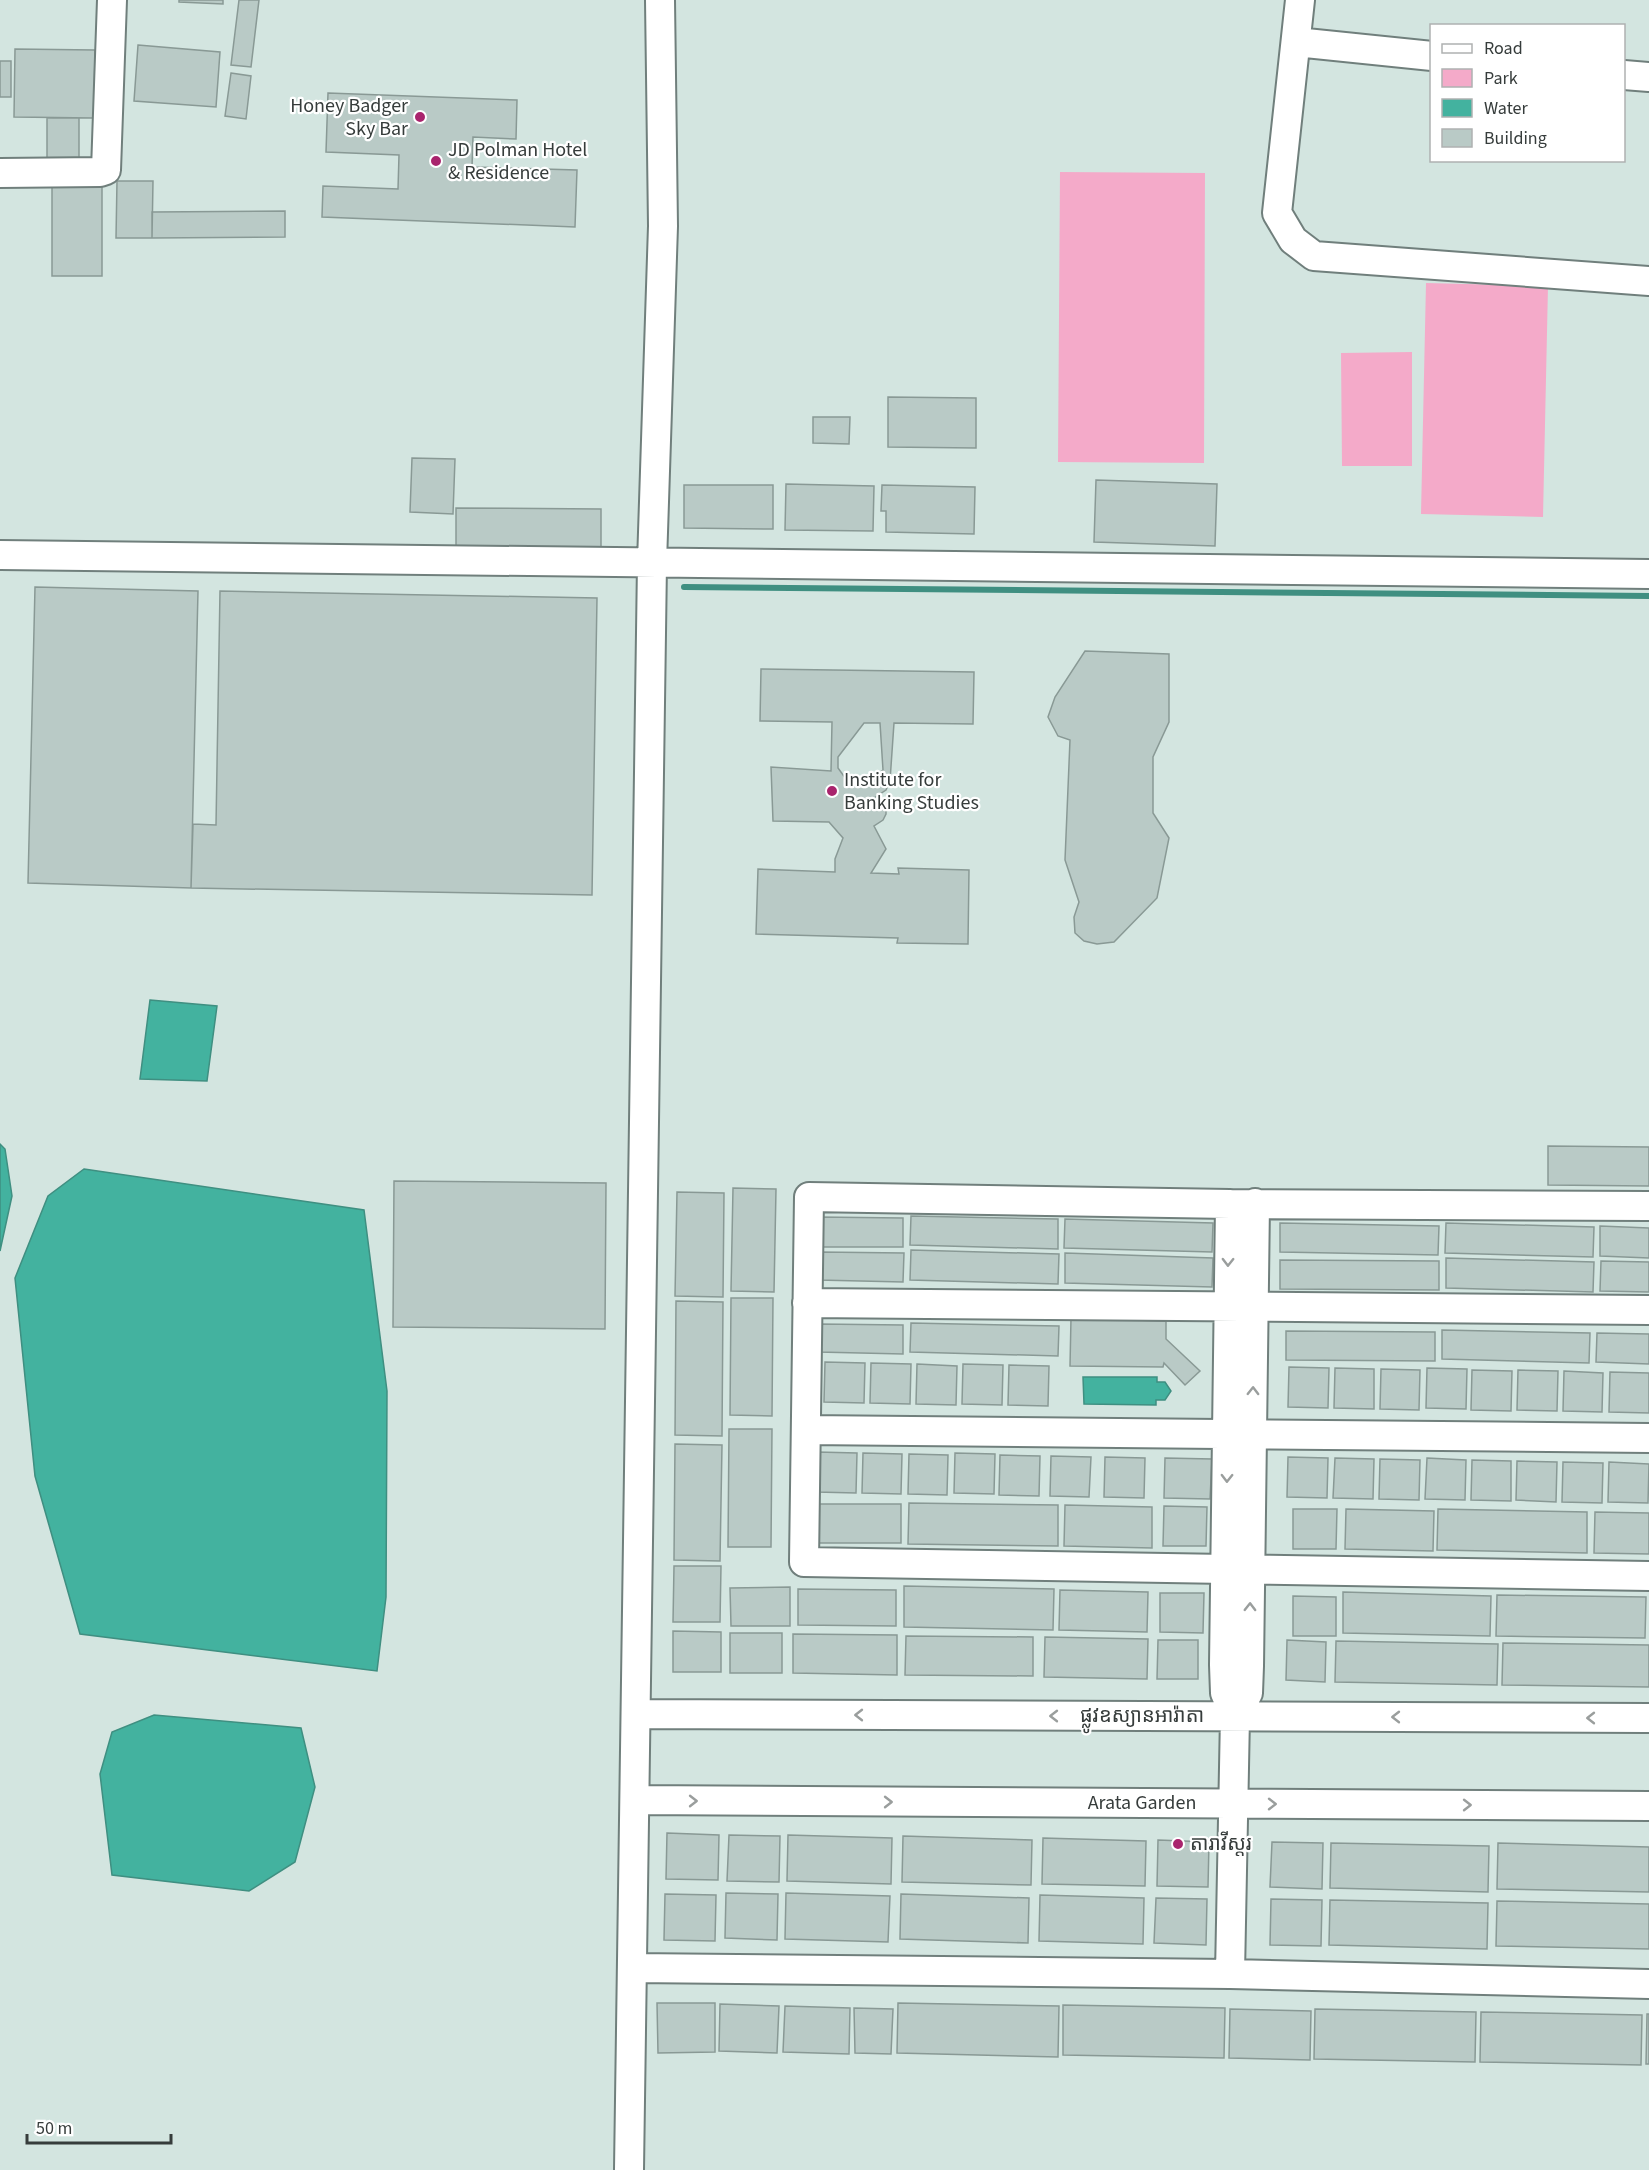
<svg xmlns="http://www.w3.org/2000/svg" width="1649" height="2170" viewBox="0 0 1649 2170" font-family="'Source Sans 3','Noto Sans Khmer',sans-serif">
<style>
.green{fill:#f4aac9}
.water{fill:#43b29f;stroke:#3f8f81;stroke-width:1.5}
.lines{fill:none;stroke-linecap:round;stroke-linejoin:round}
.stream{stroke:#3f8f81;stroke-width:6}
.building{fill:#b9cac6;stroke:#899995;stroke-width:1.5;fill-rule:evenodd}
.minor-casing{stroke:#707f7c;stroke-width:32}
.minor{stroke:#fff;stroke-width:28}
.oneway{stroke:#9a9e9d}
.poi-dot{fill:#a9246d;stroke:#fff;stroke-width:2}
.labels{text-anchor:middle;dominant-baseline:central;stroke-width:4.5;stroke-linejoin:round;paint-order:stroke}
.poi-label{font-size:20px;fill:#363c3b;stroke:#fff;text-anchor:start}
.street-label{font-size:20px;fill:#363c3b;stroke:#fff}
</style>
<rect width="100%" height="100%" fill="#d3e5e0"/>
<!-- green -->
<path class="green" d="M1060 172 1205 173 1204 463 1058 462Z
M1426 283 1548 286 1543 517 1421 514Z
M1412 352V466H1342L1341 353Z"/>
<!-- water -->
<path class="water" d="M150 1000 217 1006 207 1081 140 1079Z
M0 1144 5 1149 12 1196 0 1251Z
M84 1169 364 1210 387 1391 386 1597 377 1671 80 1634 35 1476 15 1278 48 1196Z
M1083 1377H1157V1382H1165L1171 1391 1165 1400H1156V1405L1084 1404Z
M154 1715 301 1728 315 1787 295 1862 249 1891 112 1875 100 1774 112 1732Z"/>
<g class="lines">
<!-- stream -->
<path class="stream" d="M684 587 1649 596"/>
</g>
<!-- building -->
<path class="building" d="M179 0H223V4L179 2Z
M239 0H259L251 67 231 65Z
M138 45 220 52 216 107 134 101Z
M15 49 95 50 94 118 14 117Z
M0 61H11V97H0Z
M231 73 251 76 246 119 225 116Z
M328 93 517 100 516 139 473 137 472 167 577 170 575 227 322 217 323 186 398 189 399 155 326 152Z
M47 118H79V171H47Z
M117 181H153L152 238H116Z
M52 184H102V276H52Z
M285 211V237L152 238V212Z
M888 397 976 398V448L888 447Z
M813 417H850L849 444 813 443Z
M412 458 455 459 453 514 410 512Z
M1096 480 1217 484 1215 546 1094 542Z
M786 484 874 486 873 531 785 530Z
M684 485H773V529L684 528Z
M882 485 975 487 974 534 886 532V511H881Z
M456 508 601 509V548L456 547Z
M35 587 198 591 191 888 28 883Z
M220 591 597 598 592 895 191 888 193 824 216 825Z
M1085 651 1169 654V722L1153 757V813L1169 838 1157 898 1114 942 1097 944 1084 941 1075 933 1074 917 1079 902 1065 860 1070 740 1058 736 1048 717 1055 697Z
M761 669 974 672 973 724 894 723 890 781 886 790 874 798 886 807V814L883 820 874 826 886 849 871 873 899 874 898 868 969 870 968 944 897 943 898 938 756 934 758 869 835 872V859L843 838 829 822 773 821 771 767 831 771 832 722 760 721ZM864 723H880L883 770 869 780 858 783 846 779 838 768V757Z
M1548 1146 1649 1147V1186L1548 1185Z
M394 1181 606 1183 605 1329 393 1327Z
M733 1188 776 1189 774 1292 731 1291Z
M677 1192 724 1193 723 1297 675 1296Z
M911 1216 1058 1219V1249L910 1245Z
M818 1217 903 1218V1247H818Z
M1065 1219 1213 1223 1212 1252 1064 1248Z
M1280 1223 1439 1226 1438 1255 1280 1252Z
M1446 1223 1594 1227 1593 1257 1445 1253Z
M1600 1226 1649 1228V1258L1600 1256Z
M911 1250 1059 1254 1058 1284 910 1280Z
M819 1252 904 1253 903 1282 818 1280Z
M1065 1253 1213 1258 1212 1287 1065 1283Z
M1446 1258 1594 1262 1593 1292 1446 1288Z
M1280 1260 1439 1261V1290L1280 1289Z
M1601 1261 1649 1262V1292L1600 1291Z
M731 1298H773L772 1416 730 1415Z
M676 1301 723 1302 722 1436 675 1435Z
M1071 1318 1166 1321V1339L1200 1371 1185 1385 1164 1363 1163 1367 1070 1366Z
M911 1323 1059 1326 1058 1356 910 1352Z
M819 1324 903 1325V1354L818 1352Z
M1442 1330 1590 1333 1589 1363 1442 1359Z
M1286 1331 1435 1332V1361L1286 1360Z
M1597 1333 1649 1334V1364L1596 1362Z
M825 1362 865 1363 864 1403 824 1402Z
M871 1363 911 1364 910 1404 870 1403Z
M917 1364 957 1366 956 1405 916 1404Z
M963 1364 1003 1365 1002 1405 962 1404Z
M1009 1365 1049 1366 1048 1406 1008 1405Z
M1289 1367 1329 1368 1328 1408 1288 1407Z
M1335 1368 1374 1369V1409L1334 1408Z
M1427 1368 1467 1369 1466 1409 1426 1408Z
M1381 1369 1420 1370 1419 1410 1380 1409Z
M1472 1370 1512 1371 1511 1411 1471 1410Z
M1518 1370 1558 1371 1557 1411 1517 1410Z
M1564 1371 1603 1373 1602 1412 1563 1411Z
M1610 1372 1649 1373V1413L1609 1412Z
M729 1429H772L771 1547H728Z
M675 1444 722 1445 720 1561 674 1560Z
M817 1452 857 1453 856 1493 816 1492Z
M863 1453 902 1454 901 1494 862 1493Z
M955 1453 995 1454 994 1494 954 1493Z
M909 1454 948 1455 947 1495 908 1494Z
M1000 1455 1040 1456 1039 1496 999 1495Z
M1051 1456 1091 1457 1089 1497 1050 1496Z
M1105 1457 1145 1458 1144 1498 1104 1497Z
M1288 1457 1328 1458 1327 1498 1287 1497Z
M1165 1458 1212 1459 1210 1499 1164 1498Z
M1335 1458 1374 1459 1373 1499 1333 1498Z
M1427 1458 1466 1460 1465 1500 1425 1499Z
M1380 1459 1420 1460 1419 1500 1379 1499Z
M1472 1460 1511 1461V1501L1471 1500Z
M1517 1461 1557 1462 1556 1502 1516 1500Z
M1563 1462 1603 1463 1602 1503 1562 1502Z
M1609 1462 1649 1464 1648 1503 1608 1502Z
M909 1503 1058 1505V1546L908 1544Z
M814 1504H901V1543H814Z
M1065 1505 1152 1507V1548L1064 1546Z
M1164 1506 1207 1507 1206 1546H1163Z
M1293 1509H1337L1336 1549H1293Z
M1346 1509 1434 1511 1433 1551 1345 1549Z
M1438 1509 1587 1512V1553L1437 1550Z
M1595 1512 1649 1513V1554L1594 1553Z
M674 1566H721L720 1622H673Z
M904 1586 1054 1589 1053 1630 904 1627Z
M790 1587V1626H731L730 1588Z
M798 1589 896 1590V1626L798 1625Z
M1060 1590 1148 1592 1147 1632 1059 1630Z
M1343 1592 1491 1596 1490 1636 1343 1633Z
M1160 1593H1204L1203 1633 1160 1632Z
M1497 1595 1646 1597 1645 1638 1496 1636Z
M1293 1596 1336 1597V1636H1293Z
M673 1631 721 1632V1672H673Z
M730 1633H782V1673H730Z
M793 1634 897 1635V1675L793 1673Z
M906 1636 1033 1637V1676L905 1675Z
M1045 1637 1148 1639 1147 1679 1044 1677Z
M1158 1640H1198V1679H1157Z
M1287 1640 1326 1642 1325 1682 1286 1680Z
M1336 1641 1498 1644 1497 1685 1335 1682Z
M1503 1643 1649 1645V1687L1502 1685Z
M667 1833 719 1835 718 1880 666 1879Z
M729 1835 780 1836 779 1882 727 1881Z
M788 1835 892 1838 891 1884 787 1881Z
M903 1836 1032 1840 1031 1885 902 1882Z
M1043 1838 1146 1841 1145 1886 1042 1884Z
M1158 1840 1209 1842 1208 1887 1157 1886Z
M1272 1842 1323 1843 1322 1889 1270 1887Z
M1331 1843 1489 1846 1488 1892 1330 1888Z
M1498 1843 1649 1847V1892L1497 1889Z
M726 1893 778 1894 777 1940 725 1938Z
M786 1893 890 1896 888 1942 785 1939Z
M665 1894 716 1895 715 1941 664 1940Z
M901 1894 1029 1898 1028 1943 900 1939Z
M1040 1895 1144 1898 1143 1944 1039 1941Z
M1156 1898 1207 1899 1206 1945 1154 1943Z
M1271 1899 1322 1900 1321 1946 1270 1945Z
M1330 1900 1488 1903 1487 1949 1329 1945Z
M1497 1901 1649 1904V1949L1496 1946Z
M657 2003H715V2052L658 2053Z
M898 2003 1059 2006 1058 2057 897 2053Z
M720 2004 779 2006 777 2053 719 2051Z
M1063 2005 1225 2008 1224 2058 1063 2055Z
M785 2006 850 2008 849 2054 783 2052Z
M854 2008 893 2009 891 2054 855 2053Z
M1230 2009 1311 2011 1310 2060 1229 2058Z
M1315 2009 1476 2012 1475 2062 1314 2059Z
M1481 2012 1642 2015 1641 2065 1480 2062Z
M1647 2014H1649V2064H1646Z"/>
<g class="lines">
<defs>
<path id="minor" d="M1300 0 1277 213 1293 240 1314 256 1649 281
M1296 42 1432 56
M1624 75 1649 77
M0 173 100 172 106 170 112 0
M0 555 1649 574
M1230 1204 1224 1665 1225 1693 1235 1716 1230 1974
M1649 1206 1230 1204 809 1197 804 1562 1649 1576
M807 1303 1649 1310
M806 1430 1649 1438
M636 1714 1649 1718
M1235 1716 1248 1693 1249 1666 1255 1203
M635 1800 1649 1806
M632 1968 1230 1974 1649 1984
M629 2170 652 563 663 226 660 0"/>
</defs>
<!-- minor casing -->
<use href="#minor" class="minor-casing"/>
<!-- minor -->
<use href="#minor" class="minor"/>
</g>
<!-- one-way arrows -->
<defs><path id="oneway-chevron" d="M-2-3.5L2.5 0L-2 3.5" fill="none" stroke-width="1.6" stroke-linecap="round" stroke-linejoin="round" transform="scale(1.5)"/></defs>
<g class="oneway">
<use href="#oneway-chevron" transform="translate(1228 1262) rotate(91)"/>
<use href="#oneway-chevron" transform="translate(1253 1391) rotate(-89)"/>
<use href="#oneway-chevron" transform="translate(1227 1478) rotate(91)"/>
<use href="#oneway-chevron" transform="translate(1250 1607) rotate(-89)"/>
<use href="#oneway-chevron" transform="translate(859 1715) rotate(-180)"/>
<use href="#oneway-chevron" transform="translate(1054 1716) rotate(-180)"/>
<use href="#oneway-chevron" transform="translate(1396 1717) rotate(-180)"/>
<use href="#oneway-chevron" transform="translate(1591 1718) rotate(-180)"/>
<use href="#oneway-chevron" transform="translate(693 1801)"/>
<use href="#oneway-chevron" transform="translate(888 1802)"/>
<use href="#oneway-chevron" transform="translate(1272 1804)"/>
<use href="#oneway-chevron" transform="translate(1467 1805)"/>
</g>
<!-- markers -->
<g class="poi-dot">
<circle cx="420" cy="117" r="6"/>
<circle cx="436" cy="161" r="6"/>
<circle cx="832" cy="791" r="6"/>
<circle cx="1178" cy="1844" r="6"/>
</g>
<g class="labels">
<!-- poi labels -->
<g class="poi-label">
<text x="408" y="106" text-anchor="end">Honey Badger<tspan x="408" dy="23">Sky Bar</tspan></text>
<text x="448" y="150">JD Polman Hotel<tspan x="448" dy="23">&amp; Residence</tspan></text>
<text x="844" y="780">Institute for<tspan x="844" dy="23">Banking Studies</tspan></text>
<text x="1190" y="1844">តារាវីស្តរ</text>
</g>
<!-- street labels -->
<g class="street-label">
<text x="1142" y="1716">ផ្លូវឧស្យានអារ៉ាតា</text>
<text x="1142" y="1803">Arata Garden</text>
</g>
</g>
<!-- legend -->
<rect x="1430" y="24" width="195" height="138" fill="#ffffff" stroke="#afb1b1" stroke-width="1.5"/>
<rect x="1442" y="44" width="30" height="9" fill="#ffffff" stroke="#afb1b1" stroke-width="1.5"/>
<text x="1484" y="54" font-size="18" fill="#363c3b">Road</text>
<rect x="1442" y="69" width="30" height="18" fill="#f4aac9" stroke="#afb1b1" stroke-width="1.5"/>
<text x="1484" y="84" font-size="18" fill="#363c3b">Park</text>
<rect x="1442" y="99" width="30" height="18" fill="#43b29f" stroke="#afb1b1" stroke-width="1.5"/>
<text x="1484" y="114" font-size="18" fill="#363c3b">Water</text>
<rect x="1442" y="129" width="30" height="18" fill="#b9cac6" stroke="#afb1b1" stroke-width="1.5"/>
<text x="1484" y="144" font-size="18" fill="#363c3b">Building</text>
<!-- scale -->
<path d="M27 2134v9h144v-9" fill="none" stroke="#363c3b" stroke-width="3"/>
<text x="36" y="2134" font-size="18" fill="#363c3b" stroke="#ffffff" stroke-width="4.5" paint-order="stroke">50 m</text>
</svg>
